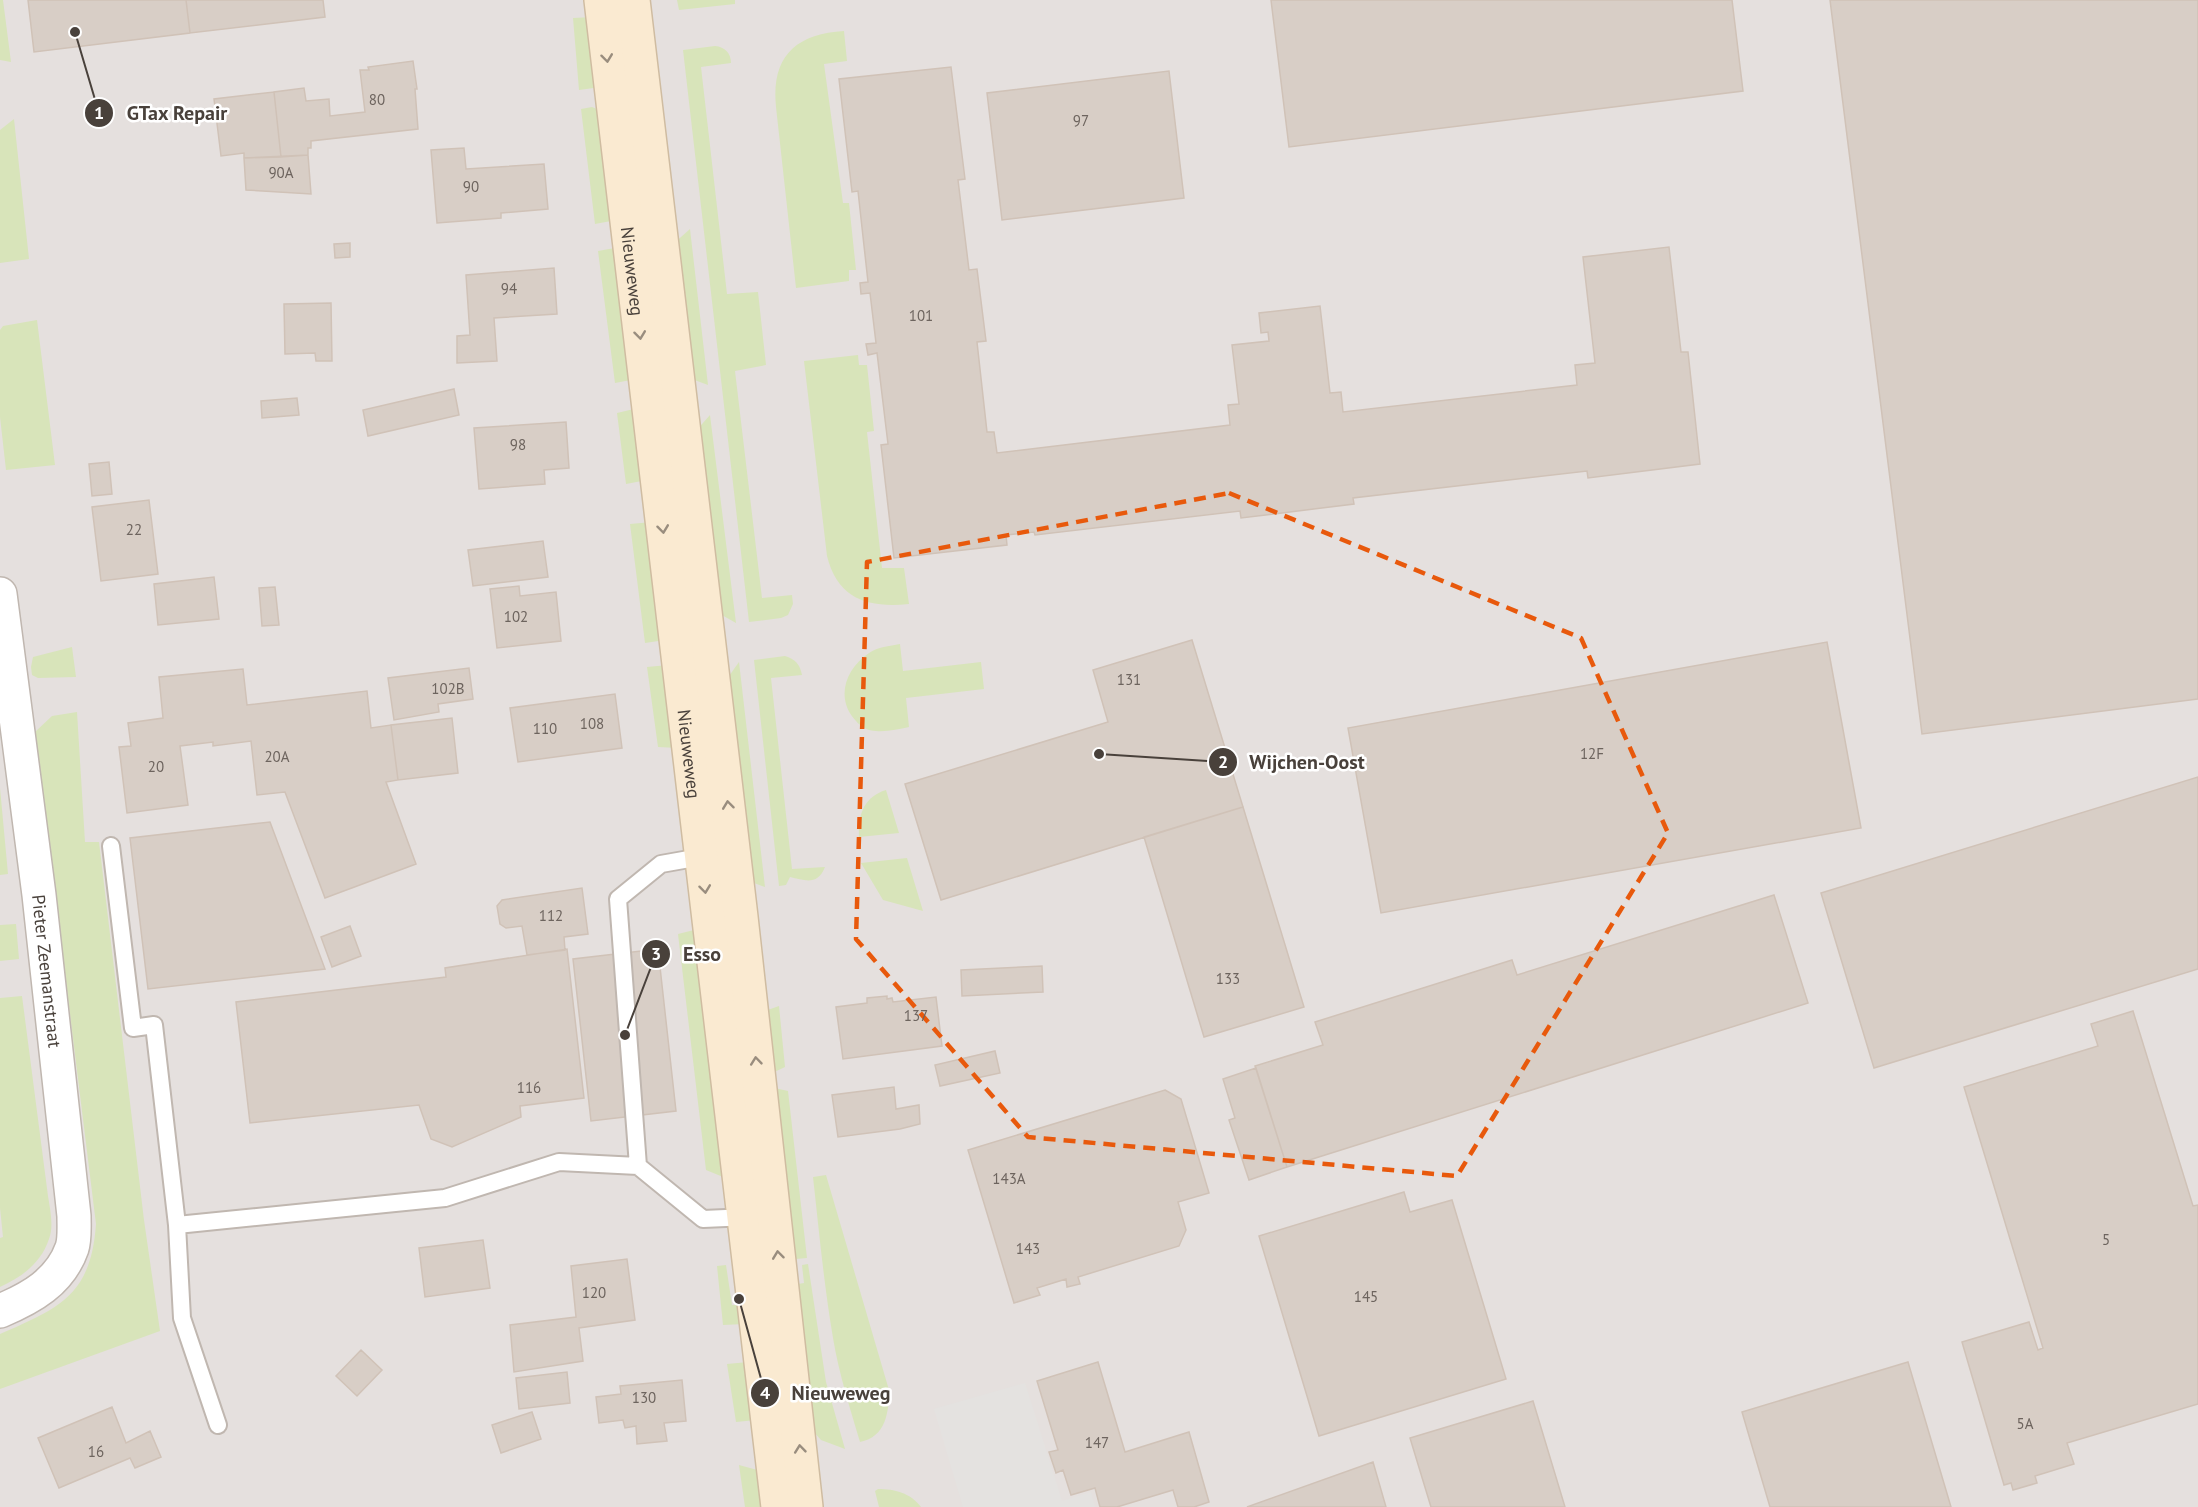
<svg xmlns="http://www.w3.org/2000/svg" width="2198" height="1507" viewBox="0 0 2198 1507" font-family="'PT Sans',sans-serif">
<style>
.industrial{fill:#e5e0de}
.green{fill:#d8e4ba}
.parking{fill:#e4e2e0}
.building{fill:#d8cec6;stroke:#d0c2b7;stroke-width:1.5}
.lines{fill:none;stroke-linecap:round;stroke-linejoin:round}
.lane-casing{stroke:#c0b7b0;stroke-width:20}
.street-casing{stroke:#c0b7b0;stroke-width:36}
.secondary-casing{stroke:#cfbca1;stroke-width:36}
.lane{stroke:#fff;stroke-width:16}
.street{stroke:#fff;stroke-width:33}
.secondary{stroke:#faead1;stroke-width:33}
.oneway{stroke:#998d7e}
.marked{fill:none;stroke:#e8590c;stroke-width:4.5;stroke-dasharray:12 8;stroke-linejoin:round}
.labels{text-anchor:middle;dominant-baseline:central;stroke-width:5;stroke-linejoin:round;paint-order:stroke}
.number-label{font-size:15px;fill:#6d645e}
.street-label{font-size:18px;fill:#49413b;stroke:#fff}
.leader{fill:none;stroke:#49413b;stroke-width:2}
.callout-dot{fill:#49413b;stroke:#fff;stroke-width:2}
.mark-label{font-size:18px;text-anchor:middle;font-weight:bold;fill:#fff}
.callout-label{font-size:20px;text-anchor:middle;font-weight:bold;fill:#49413b;stroke:#fff;stroke-width:5;stroke-linejoin:round;paint-order:stroke}
</style>
<rect width="100%" height="100%" fill="#f5f1ed"/>
<!-- industrial -->
<path class="industrial" d="M0 0H2198V1507H0Z"/>
<!-- green -->
<path class="green" d="M0 0H3L11 62 0 60Z
M677 0H735V4L679 10Z
M593 17 601 87 579 90 573 18Z
M844 31 847 61 824 64 843 203H849L856 270H849V281L796 288 776 107C771 57 795 34 844 31Z
M715 46C725 47 731 53 731 63L701 67 727 294 758 292 766 365 735 371 762 598 792 595 793 604 788 615 781 618 749 622 683 50Z
M592 107 606 113 611 221 595 224 581 109Z
M14 119 29 259 0 263V130Z
M690 229 708 385 689 378 672 245Z
M620 247 636 379 615 383 598 251Z
M37 320 55 465 6 470 0 417V330L3 326Z
M858 355 859 365H867L874 431 867 432 882 568H904L909 604C869 608 838 600 827 556L804 361Z
M638 408 647 480 626 484 617 413Z
M710 415 736 623 713 610 695 432Z
M652 522 665 640 645 643 630 524Z
M900 644 903 671 981 662 984 689 906 698 909 727C899 729 887 732 876 731 868 731 861 727 856 721 835 699 845 669 869 653 878 647 889 646 900 644Z
M72 647 76 677 38 678 32 675 31 667 33 657Z
M785 656C795 659 800 664 802 675L771 678 792 869 825 867C818 885 806 881 790 877L786 885 779 886 754 660Z
M739 662 765 887 746 880 724 683Z
M668 665 678 748 658 747 647 667Z
M77 712 85 842H99L144 1220 160 1331 0 1389V1334C60 1308 91 1295 96 1224L35 732 52 716Z
M0 788 8 874 0 875Z
M886 790 899 833 859 837C858 816 863 797 886 790Z
M907 858 923 911 883 900 861 863Z
M16 924 19 959 0 961V925Z
M698 929 728 1179 706 1170 678 934Z
M22 996 48 1196C50 1209 54 1226 49 1239 41 1263 22 1277 0 1287V1238L3 1237 0 1208V998Z
M779 1006 785 1067 768 1075 762 1012Z
M770 1087 788 1091 807 1258 796 1259 794 1244H788Z
M826 1175 889 1390C889 1412 886 1437 860 1442 850 1408 839 1374 833 1338 824 1285 819 1231 813 1177Z
M808 1264 826 1382 845 1449 821 1440 813 1431 792 1285 804 1283 802 1265Z
M726 1265 732 1305H743L745 1324 723 1325 717 1266Z
M748 1362 756 1420 736 1422 727 1364Z
M739 1465 761 1471 766 1507H745Z
M878 1489C894 1489 911 1493 921 1507H879L875 1491Z"/>
<!-- parking -->
<path class="parking" d="M1025 1383 1062 1501 1091 1492 1095 1507H963L934 1409Z"/>
<!-- building -->
<path class="building" d="M28 0H186L190 33 34 52Z
M186 0H323L325 17 190 33Z
M1271 0H1732L1743 91 1289 147Z
M1830 0H2198V699L1922 734Z
M413 61 417 89H415L418 129 311 141V148H308V155L281 157 274 92 304 88 306 101 329 99 330 116 365 112 360 70H369L368 67Z
M951 67 965 179 958 180 969 270 977 269 986 341 977 342 987 432H994L997 453 1230 425 1228 405 1239 404 1232 345 1269 341 1268 332 1261 333 1259 313 1320 306 1330 393 1341 392 1343 412 1577 385 1575 365 1595 363 1583 257 1669 247 1681 352H1688L1700 464 1588 478 1587 471 1353 498 1354 504 1241 518 1240 511 1035 535 1034 532 1006 535 1007 545 894 558 881 445 888 444 877 353 868 355 866 344 876 343 870 293 861 294 860 283 868 282 858 191 852 192 839 79Z
M1169 71 1184 198 1002 220 987 93Z
M274 92 281 157 244 158V153L221 156 214 99Z
M464 148 466 169 544 164 548 209 501 213V218L437 223 431 150Z
M308 155 311 194 246 190 244 158Z
M350 243V257L335 258 334 244Z
M554 268 557 314 494 318 497 361 457 363V336L470 335 466 275Z
M331 303 332 361H316L315 353 285 354 284 304Z
M454 389 459 415 368 436 363 410Z
M297 398 299 415 262 418 261 401Z
M566 422 569 468 544 470 545 484 479 489 474 428Z
M109 462 112 494 92 496 89 464Z
M149 500 158 574 101 581 92 507Z
M543 541 548 577 473 586 468 550Z
M214 577 219 619 158 625 154 584Z
M519 586 520 596 556 592 561 641 497 648 490 589Z
M275 587 279 625 262 626 259 588Z
M1192 640 1243 807 941 900 905 784 1108 722 1093 670Z
M1827 642 1861 828 1381 913 1348 728Z
M469 668 473 699 438 704 439 712 394 720 388 678Z
M243 669 247 705 367 691 371 728 391 725 398 780 386 782 416 864 325 898 285 792 257 795 251 741 213 746V742L180 746 188 805 127 813 119 747 131 746 128 723 163 718 159 677Z
M615 694 622 748 518 762 510 708Z
M452 718 458 773 398 780 391 725Z
M2198 777V969L1874 1068 1821 893Z
M1243 807 1304 1007 1204 1037 1144 837Z
M270 822 325 969 148 989 130 838Z
M582 888 588 934 564 937 565 950 527 955 522 926 506 928 500 924 497 906 502 900Z
M1774 895 1808 1003 1287 1167 1255 1066 1323 1045 1315 1022 1512 960 1517 975Z
M350 926 361 956 332 967 321 937Z
M567 949 584 1098 520 1106 521 1117 452 1147 431 1139 419 1105 250 1123 236 1002 446 977 445 968Z
M658 949 676 1111 591 1121 573 959Z
M1042 966 1043 992 962 996 961 970Z
M887 996V999L892 998 893 1002 936 997 942 1046 843 1059 836 1007 867 1003V998Z
M2133 1011 2193 1206 2198 1205V1404L2067 1443 2074 1464 2035 1476 2037 1483 2013 1490 2011 1483 2004 1485 1962 1342 2029 1322 2038 1350 2043 1348 1964 1087 2098 1046 2091 1024Z
M995 1051 1000 1073 940 1086 935 1065Z
M1256 1068 1287 1167 1249 1180 1229 1120 1235 1118 1223 1079Z
M894 1087 896 1109 919 1105 920 1124 900 1129 838 1137 832 1095Z
M1165 1090 1181 1099 1209 1193 1178 1202 1186 1230 1179 1246 1078 1277 1080 1284 1067 1287 1066 1279 1037 1288 1040 1295 1014 1303 968 1150Z
M1404 1192 1410 1212 1452 1200 1506 1379 1319 1436 1259 1236Z
M483 1240 490 1288 425 1297 419 1248Z
M627 1259 635 1320 579 1328 583 1361 514 1372 510 1325 576 1317 571 1266Z
M361 1350 382 1370 357 1396 336 1376Z
M1098 1362 1125 1452 1189 1432 1209 1502 1194 1507H1178L1173 1490 1117 1507H1100L1095 1488 1071 1495 1063 1470 1056 1473 1049 1452 1058 1450 1037 1381Z
M1908 1362 1951 1507H1770L1742 1412Z
M567 1372 570 1403 519 1409 516 1378Z
M682 1380 686 1421 664 1423 667 1441 637 1444 636 1426 625 1428 623 1420 599 1423 596 1397 621 1394 620 1386Z
M1533 1401 1565 1507H1431L1410 1438Z
M112 1407 126 1443 150 1431 161 1457 135 1468 130 1458 59 1488 38 1438Z
M532 1412 541 1439 501 1453 492 1425Z
M1373 1462 1386 1507H1247Z"/>
<g class="lines">
<defs>
<path id="lane" d="M111 846 133 1028 154 1025 177 1225 182 1318 218 1425
M706 856 661 864 618 899 638 1166 703 1219 749 1217
M177 1225 445 1198 559 1162 638 1166"/>
<g id="street">
<path id="s1" d="M0 594 39 895 74 1216C74 1226 75 1239 72 1248 60 1282 31 1298 0 1311"/>
</g>
<g id="secondary">
<path id="s2" d="M601 0 778 1507"/>
<path d="M633 0 741 917 806 1507"/>
</g>
</defs>
<!-- lane casing -->
<use href="#lane" class="lane-casing"/>
<!-- street casing -->
<use href="#street" class="street-casing"/>
<!-- secondary casing -->
<use href="#secondary" class="secondary-casing"/>
<!-- lane -->
<use href="#lane" class="lane"/>
<!-- street -->
<use href="#street" class="street"/>
<!-- secondary -->
<use href="#secondary" class="secondary"/>
</g>
<!-- one-way arrows -->
<defs><path id="oneway-chevron" d="M-2-3.5L2.5 0L-2 3.5" fill="none" stroke-width="1.6" stroke-linecap="round" stroke-linejoin="round" transform="scale(1.5)"/></defs>
<g class="oneway">
<use href="#oneway-chevron" transform="translate(607 58) rotate(83)"/>
<use href="#oneway-chevron" transform="translate(640 335) rotate(83)"/>
<use href="#oneway-chevron" transform="translate(663 529) rotate(83)"/>
<use href="#oneway-chevron" transform="translate(728 805) rotate(-97)"/>
<use href="#oneway-chevron" transform="translate(705 889) rotate(83)"/>
<use href="#oneway-chevron" transform="translate(756 1061) rotate(-96)"/>
<use href="#oneway-chevron" transform="translate(778 1255) rotate(-97)"/>
<use href="#oneway-chevron" transform="translate(800 1449) rotate(-96)"/>
</g>
<!-- marked area -->
<path class="marked" d="M1229 493 1581 638 1668 833 1457 1176 1028 1137 856 939 867 562Z"/>
<g class="labels">
<!-- number labels -->
<g class="number-label">
<text x="377" y="99">80</text>
<text x="1081" y="120">97</text>
<text x="281" y="172">90A</text>
<text x="471" y="186">90</text>
<text x="509" y="288">94</text>
<text x="921" y="315">101</text>
<text x="518" y="444">98</text>
<text x="134" y="529">22</text>
<text x="516" y="616">102</text>
<text x="1129" y="679">131</text>
<text x="448" y="688">102B</text>
<text x="592" y="723">108</text>
<text x="545" y="728">110</text>
<text x="1592" y="753">12F</text>
<text x="277" y="756">20A</text>
<text x="156" y="766">20</text>
<text x="551" y="915">112</text>
<text x="1228" y="978">133</text>
<text x="916" y="1015">137</text>
<text x="529" y="1087">116</text>
<text x="1009" y="1178">143A</text>
<text x="2106" y="1239">5</text>
<text x="1028" y="1248">143</text>
<text x="594" y="1292">120</text>
<text x="1366" y="1296">145</text>
<text x="644" y="1397">130</text>
<text x="2025" y="1423">5A</text>
<text x="1097" y="1442">147</text>
<text x="96" y="1451">16</text>
</g>
<!-- street labels -->
<g class="street-label">
<text stroke="none"><textPath href="#s2" startOffset="273">Nieuweweg</textPath></text>
<text stroke="none"><textPath href="#s2" startOffset="759">Nieuweweg</textPath></text>
<text stroke="none"><textPath href="#s1" startOffset="380">Pieter Zeemanstraat</textPath></text>
</g>
</g>
<!-- callouts -->
<path class="leader" d="M75 32L99 113M1099 754L1223 762M625 1035L656 954M739 1299L765 1393"/>
<g class="callout-dot">
<circle cx="75" cy="32" r="6"/>
<circle cx="1099" cy="754" r="6"/>
<circle cx="625" cy="1035" r="6"/>
<circle cx="739" cy="1299" r="6"/>
<circle cx="99" cy="113" r="15"/>
<circle cx="1223" cy="762" r="15"/>
<circle cx="656" cy="954" r="15"/>
<circle cx="765" cy="1393" r="15"/>
</g>
<g class="mark-label">
<text x="99" y="119">1</text>
<text x="1223" y="768">2</text>
<text x="656" y="960">3</text>
<text x="765" y="1399">4</text>
</g>
<g class="callout-label">
<text x="177" y="120">GTax Repair</text>
<text x="1307" y="769">Wijchen-Oost</text>
<text x="702" y="961">Esso</text>
<text x="841" y="1400">Nieuweweg</text>
</g>
</svg>
